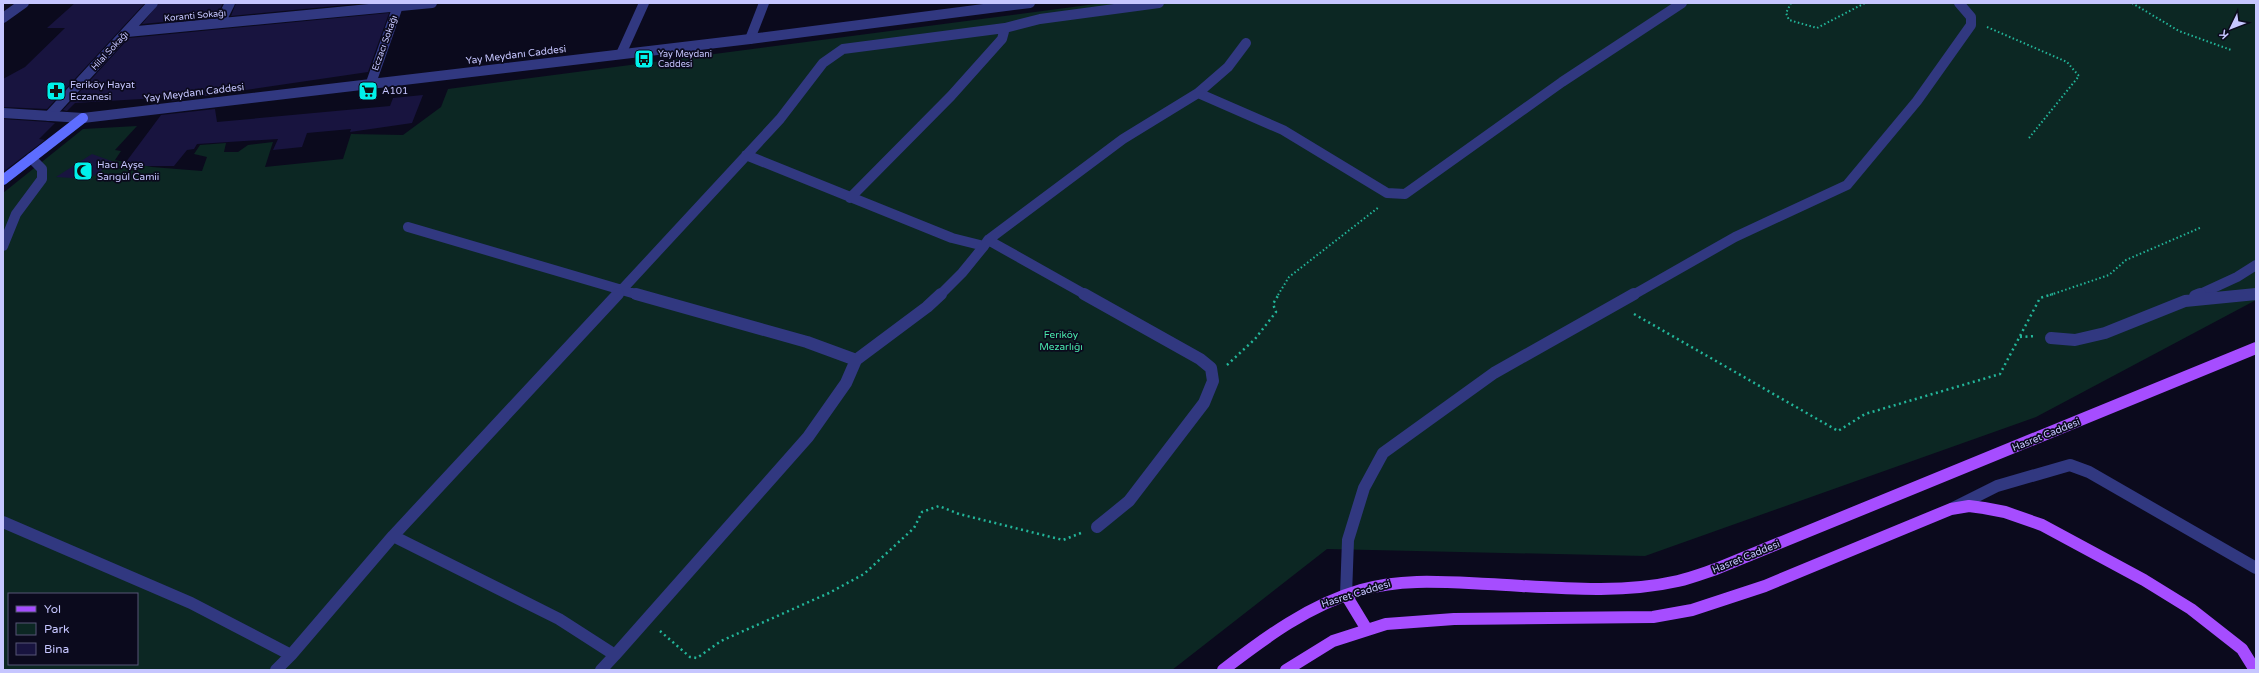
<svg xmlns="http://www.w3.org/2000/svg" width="2259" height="673" viewBox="0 0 2259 673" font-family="'Varela Round',sans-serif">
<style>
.green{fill:#0c2723;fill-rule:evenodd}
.building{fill:#18143f}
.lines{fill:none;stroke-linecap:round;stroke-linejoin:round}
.path-far1{stroke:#23b69a;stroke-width:2;stroke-dasharray:1.5 2.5;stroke-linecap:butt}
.path{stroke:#23b69a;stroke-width:2.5;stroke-dasharray:2 3.5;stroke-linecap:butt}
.service-far1{stroke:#313880;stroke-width:10}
.service{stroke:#313880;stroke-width:12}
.minor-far1{stroke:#313880;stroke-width:10}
.minor{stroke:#313880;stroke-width:12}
.tertiary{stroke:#313880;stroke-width:10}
.secondary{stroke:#5d6dff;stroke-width:10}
.primary{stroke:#a64dff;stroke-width:12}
.labels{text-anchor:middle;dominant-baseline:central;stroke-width:3.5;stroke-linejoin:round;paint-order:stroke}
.far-street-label{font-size:9px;fill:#c6c6ff;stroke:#0b0a1d}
.far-poi-label{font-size:9px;fill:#c6c6ff;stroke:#0b0a1d;text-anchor:start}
.street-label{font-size:10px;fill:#c6c6ff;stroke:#0b0a1d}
.poi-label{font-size:10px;fill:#c6c6ff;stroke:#0b0a1d;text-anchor:start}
.park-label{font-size:10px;fill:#49e8ac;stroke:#0b0a1d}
</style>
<rect width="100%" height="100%" fill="#0b0a1d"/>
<!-- green -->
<path class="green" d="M1103 3H2256V300L2036 417 1645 556 1327 549 1172 670H3V193L83 129 137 126 115 150 121 151 115 160 152 167 202 171 207 157 194 154 200 145 226 143 224 152H238L248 145 273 142 265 167 343 159 351 134 403 135 441 107 448 89ZM9 594H137V664H9Z"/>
<!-- building -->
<path class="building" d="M75 3H145L47 109 3 107V79L25 67 65 28H47Z
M159 3H223L216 17 142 24Z
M236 3H366L231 16Z
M389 13 368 72 171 101 174 97 75 103 67 111 63 110 129 38Z
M423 95 412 123 350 132 351 129 307 133 302 147 273 150 278 139 197 144 194 149 187 150 174 166H123L161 115 215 109 217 122 390 106 393 98Z
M3 119 48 122 55 123 39 139 45 140 3 172Z
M92 154 114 162 89 179 56 177Z"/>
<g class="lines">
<!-- path-far1 -->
<path class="path-far1" d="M1791 3 1786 13 1789 20 1817 28 1865 3
M2132 3 2179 31 2231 50
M1987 27 2067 62 2079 76 2029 138
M1278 295 1289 277 1379 207
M2050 295 2109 275 2126 260 2202 227"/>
<!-- path -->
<path class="path" d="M1634 314 1838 431 1865 414 2000 374 2040 298 2053 294
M2020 337 2035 336
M1227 365 1255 339 1276 312 1273 304 1279 294
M660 631 690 657 697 658 721 641 829 593 864 574 914 528 922 512 939 506 959 514 1063 540 1081 533"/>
<!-- service-far1 -->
<path class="service-far1" d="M1198 93 1283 130 1387 193 1405 194 1562 82 1682 3
M746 155 952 238 984 246 988 240 1086 295
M850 198 951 96 1002 39 1005 28 1040 19 1159 3
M408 227 639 295
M988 240 1123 139 1198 93 1228 67 1246 43
M3 246 16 214 42 179V169L31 158
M617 295 780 119 823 63 843 49 1005 28
M940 295 962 273 984 246
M1633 295 1735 237 1847 185 1917 101 1971 25V17L1959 3"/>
<!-- service -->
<path class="service" d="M636 294 807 342 856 360 927 307 941 294
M1084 294 1200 359 1211 368 1213 381 1204 403 1129 501 1097 527
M1953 508 1997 486 2070 465 2089 472 2256 568
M3 522 191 603 291 655 393 536
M1346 595 1348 540 1364 488 1383 453 1494 373 1634 294
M615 655 808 437 846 383 856 360
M276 670 291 655
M601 670 615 655 559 619 393 536 618 294"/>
<!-- minor-far1 -->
<path class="minor-far1" d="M3 18 24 3
M220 23 230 3
M127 32 432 3
M750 39 764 3
M621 54 644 3
M371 83 399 3
M49 116 153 3
M2198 295 2237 277 2256 265
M2248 295 2256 294"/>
<!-- minor -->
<path class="minor" d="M2195 296 2200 294
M2051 338 2075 340 2105 333 2185 301 2256 294"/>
<!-- tertiary -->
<path class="tertiary" d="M3 113 83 118 750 39 1030 3"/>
<!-- secondary -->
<path class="secondary" d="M3 180 83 118"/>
<!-- primary -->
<path class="primary" d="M1346 595 1366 628
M1223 670C1266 637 1309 605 1361 590 1403 578 1445 582 1488 584 1550 587 1617 595 1678 581 1691 578 1704 573 1716 569L2256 348
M1286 670 1333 641 1386 624 1454 619 1653 617 1692 610 1765 586 1951 509 1969 506 1984 508 2005 512 2042 525 2144 580 2191 609 2242 649 2255 670"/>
</g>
<!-- icons -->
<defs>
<symbol id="bus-square" viewBox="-11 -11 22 22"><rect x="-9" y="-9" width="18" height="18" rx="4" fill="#00f1ea" stroke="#0b0a1d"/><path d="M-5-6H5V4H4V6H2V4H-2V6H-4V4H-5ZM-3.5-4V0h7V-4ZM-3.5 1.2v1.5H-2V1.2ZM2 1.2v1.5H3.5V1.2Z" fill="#111"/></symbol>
<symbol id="pharmacy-square" viewBox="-11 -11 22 22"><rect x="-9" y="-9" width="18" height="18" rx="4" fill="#00f1ea" stroke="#0b0a1d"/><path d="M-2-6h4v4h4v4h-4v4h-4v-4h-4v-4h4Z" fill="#111"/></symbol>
<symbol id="supermarket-square" viewBox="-11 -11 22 22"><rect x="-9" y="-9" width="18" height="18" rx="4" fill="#00f1ea" stroke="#0b0a1d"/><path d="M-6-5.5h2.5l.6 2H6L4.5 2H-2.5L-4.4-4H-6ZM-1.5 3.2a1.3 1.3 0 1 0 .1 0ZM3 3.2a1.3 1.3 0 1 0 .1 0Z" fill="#111"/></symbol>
<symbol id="mosque-square" viewBox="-11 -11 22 22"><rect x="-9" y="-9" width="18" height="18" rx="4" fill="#00f1ea" stroke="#0b0a1d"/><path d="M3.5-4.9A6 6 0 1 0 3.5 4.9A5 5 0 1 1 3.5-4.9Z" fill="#111"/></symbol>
</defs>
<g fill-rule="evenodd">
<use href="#bus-square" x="633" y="48" width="22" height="22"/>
<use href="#pharmacy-square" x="45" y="80" width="22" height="22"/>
<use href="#supermarket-square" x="357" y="80" width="22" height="22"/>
<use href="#mosque-square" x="72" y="160" width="22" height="22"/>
</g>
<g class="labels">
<!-- far-street labels -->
<g class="far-street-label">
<text transform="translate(195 16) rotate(-5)">Koranti Sokağı</text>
<text transform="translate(385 43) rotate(-70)">Eczacı Sokağı</text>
<text transform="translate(110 51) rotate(-47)">Hilal Sokağı</text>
</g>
<!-- far-poi labels -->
<g class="far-poi-label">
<text x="658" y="54">Yay Meydani<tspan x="658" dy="10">Caddesi</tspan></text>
</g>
<!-- street labels -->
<g class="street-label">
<text transform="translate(516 55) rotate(-7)">Yay Meydanı Caddesi</text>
<text transform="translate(194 93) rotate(-7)">Yay Meydanı Caddesi</text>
<text transform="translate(2046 435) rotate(-22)">Hasret Caddesi</text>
<text transform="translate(1746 557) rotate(-22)">Hasret Caddesi</text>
<text transform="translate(1356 594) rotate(-17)">Hasret Caddesi</text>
</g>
<!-- poi labels -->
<g class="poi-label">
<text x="70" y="85">Feriköy Hayat<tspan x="70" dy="12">Eczanesi</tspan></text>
<text x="382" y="91">A101</text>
<text x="97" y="165">Hacı Ayşe<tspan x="97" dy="12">Sarıgül Camii</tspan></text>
</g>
<!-- park labels -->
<g class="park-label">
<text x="1061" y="335">Feriköy<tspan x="1061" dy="12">Mezarlığı</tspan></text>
</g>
</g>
<!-- border -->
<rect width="2259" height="673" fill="none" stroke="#c6c6ff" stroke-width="8"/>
<!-- legend -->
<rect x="8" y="593" width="130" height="72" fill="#0b0a1d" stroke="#565577"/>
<rect x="16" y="606" width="20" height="6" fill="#a64dff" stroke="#565577"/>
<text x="44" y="613" font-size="12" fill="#c6c6ff">Yol</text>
<rect x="16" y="623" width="20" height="12" fill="#0c2723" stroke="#565577"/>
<text x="44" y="633" font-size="12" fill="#c6c6ff">Park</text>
<rect x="16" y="643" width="20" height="12" fill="#18143f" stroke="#565577"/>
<text x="44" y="653" font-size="12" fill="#c6c6ff">Bina</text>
<!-- north arrow -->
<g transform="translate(2231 28) rotate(227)" stroke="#0b0a1d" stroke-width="3" paint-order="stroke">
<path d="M0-3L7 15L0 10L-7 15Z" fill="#c6c6ff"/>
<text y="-6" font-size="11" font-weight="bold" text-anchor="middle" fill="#c6c6ff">K</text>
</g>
</svg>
